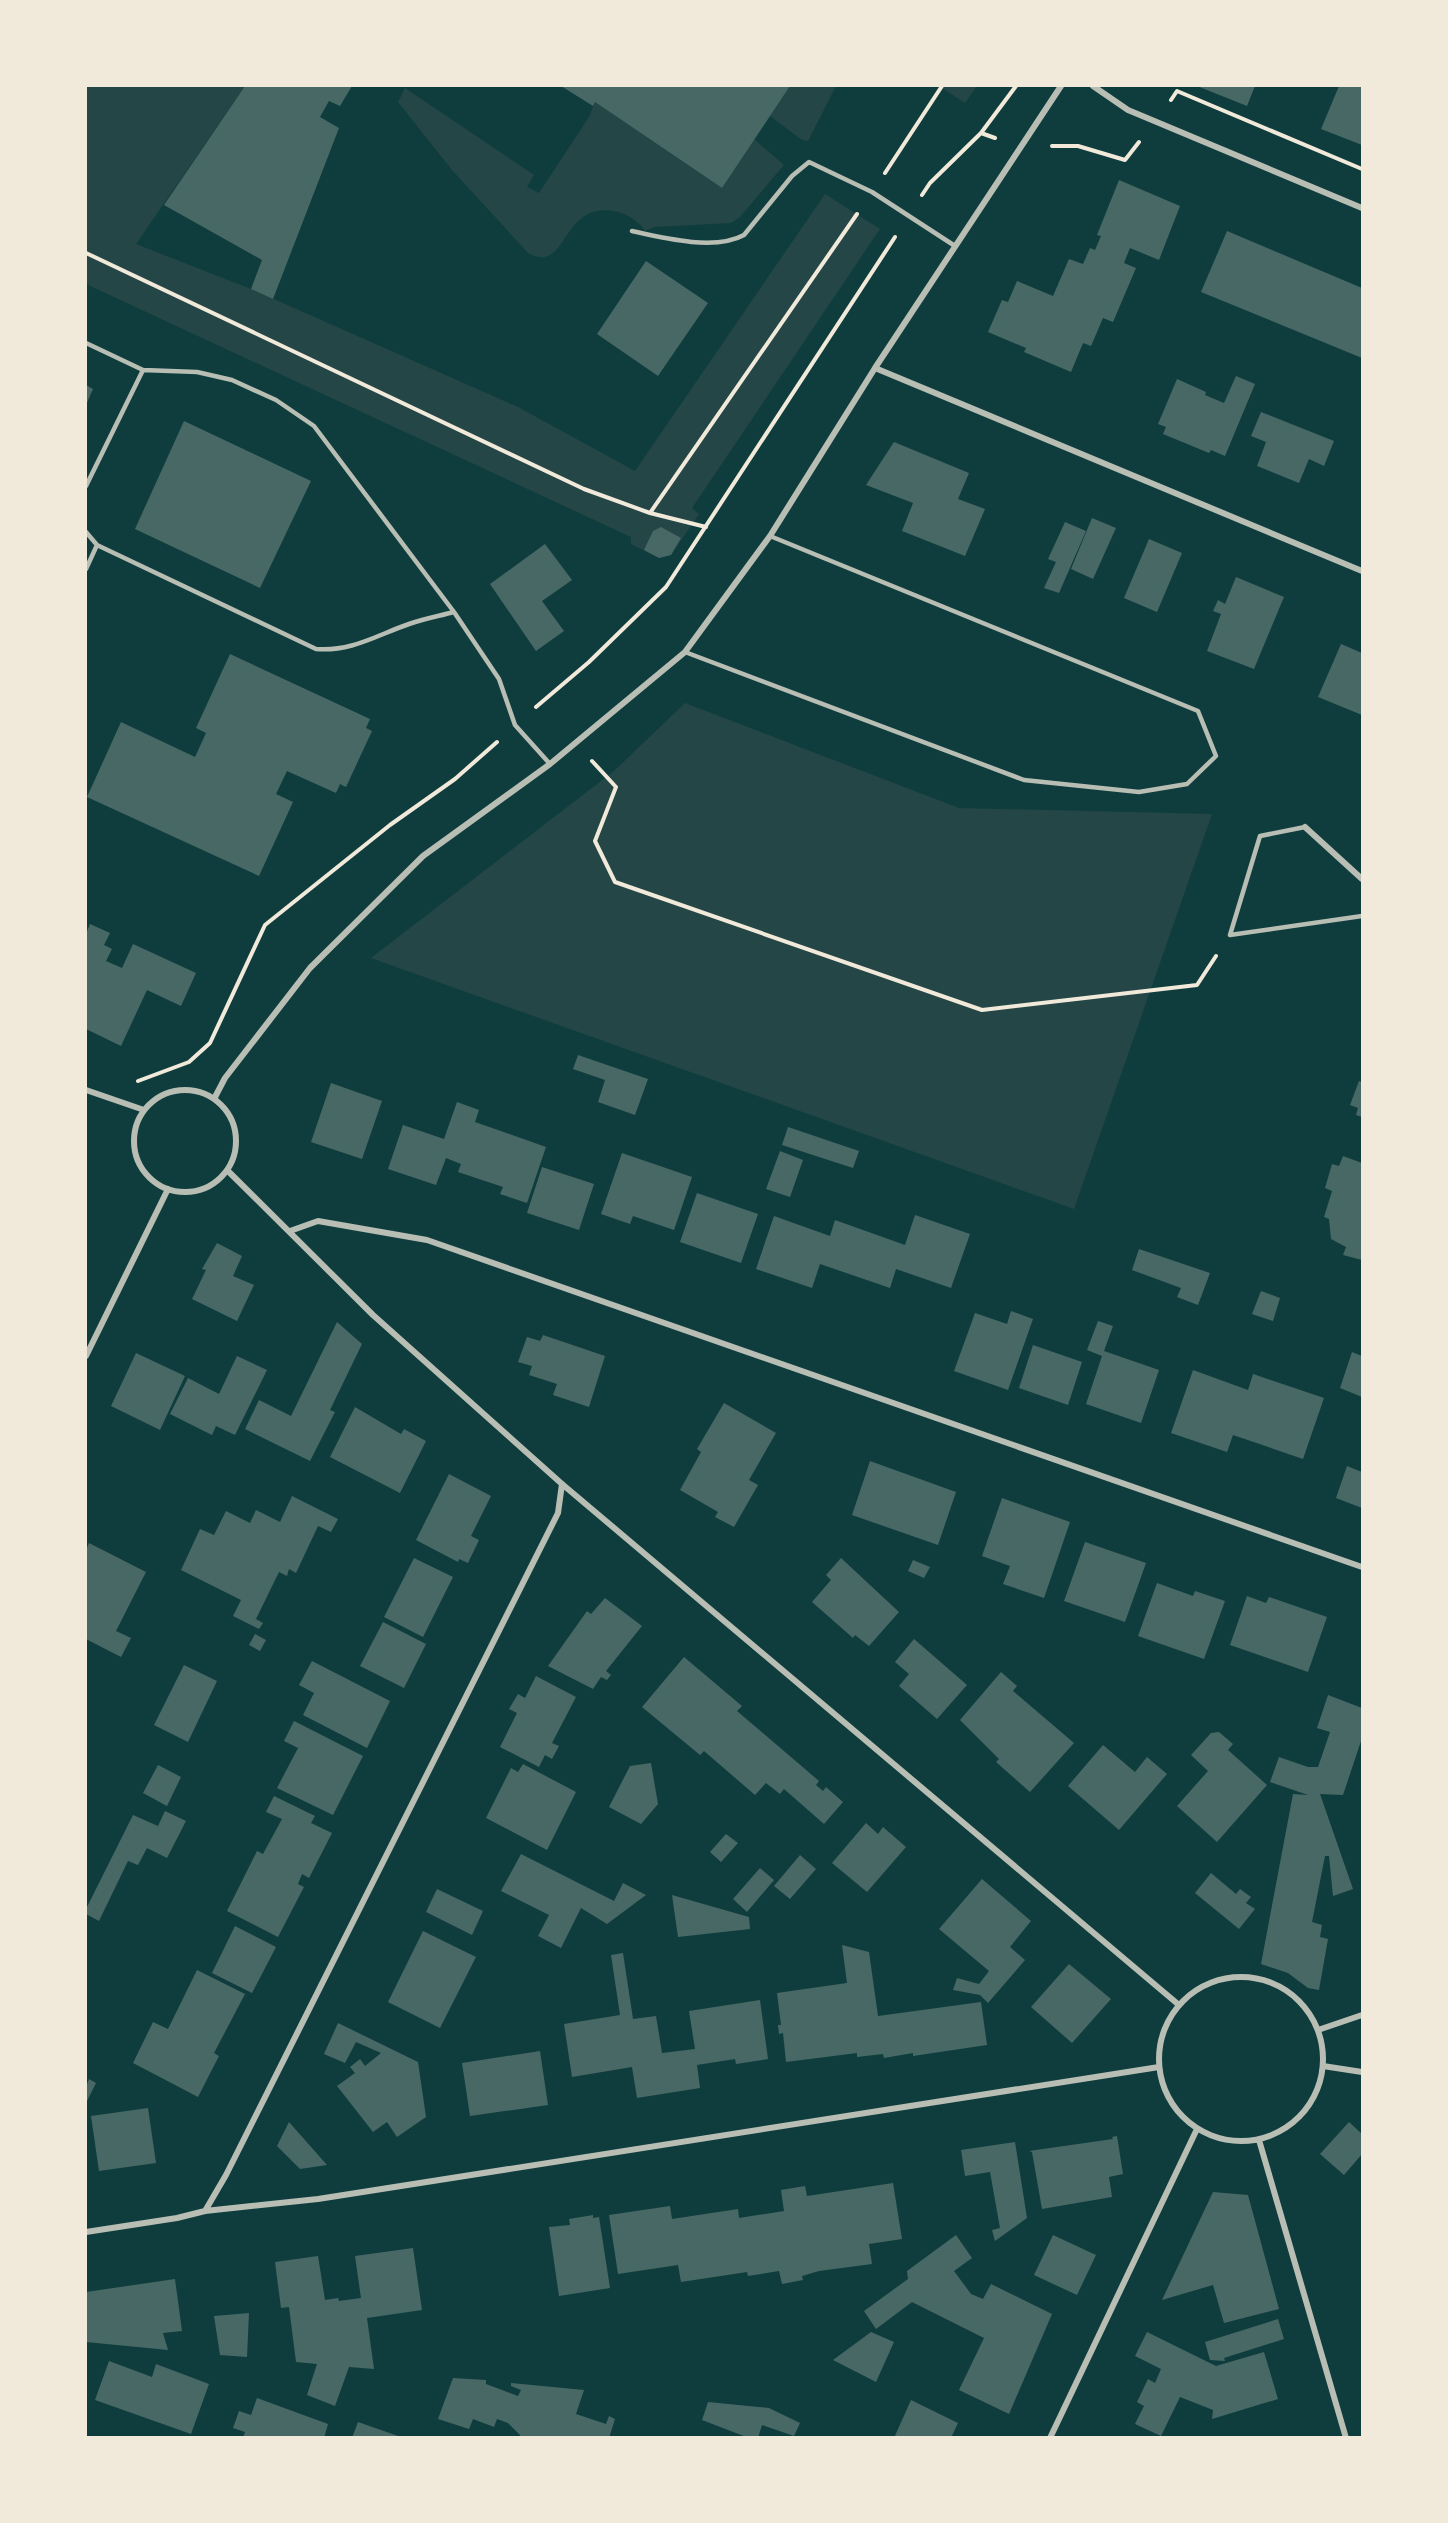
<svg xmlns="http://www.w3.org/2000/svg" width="1448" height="2523" viewBox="0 0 1448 2523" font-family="'Public Sans',sans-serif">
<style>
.green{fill:#244646}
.building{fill:#486865}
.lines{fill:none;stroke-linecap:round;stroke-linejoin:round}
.path{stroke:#f1e9da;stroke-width:4}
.service{stroke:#b8beb3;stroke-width:4.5}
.minor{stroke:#b8beb3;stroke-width:6}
</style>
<rect width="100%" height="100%" fill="#0f3d3e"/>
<!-- green -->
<path class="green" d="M86 86H245L136 244 251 289 518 407 635 471 825 194 880 229 692 508 699 514 671 555 659 558 631 544V537L86 284Z
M790 86H836L808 141 802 140 770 116Z
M939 86H977L965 103Z
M405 88 534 175 527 187 539 193 589 117 595 102 722 188 754 139 784 165 740 217 731 223 655 227 645 231C639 221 626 213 614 211 559 202 569 275 528 253L452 170 398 102Z
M685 703 959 808 1212 814 1074 1209 371 958 614 771Z"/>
<!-- building -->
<path class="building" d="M245 86H352L340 106 329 101 320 117 339 128 273 299 251 289 262 260 164 205Z
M561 86H790L722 188 595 102 593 106Z
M1197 86H1255L1247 106Z
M1339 86H1362V145L1321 129Z
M1119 180 1180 206 1159 260 1130 248 1124 263 1136 268 1113 322 1103 318 1091 346 1083 343 1071 372 1024 352 1026 348 988 332 1002 300 1008 302 1017 281 1053 296 1069 259 1083 264 1090 248 1095 250 1101 236 1097 235Z
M1227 231 1362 288V358L1201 292Z
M646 261 708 303 658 376 597 334Z
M1236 376 1255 384 1225 456 1211 450 1209 453 1163 434 1166 427 1158 424 1177 379 1206 392 1205 395 1224 403Z
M86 385 93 389 86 405Z
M1261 412 1334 441 1324 466 1309 459 1299 483 1257 466 1266 442 1251 436Z
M184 421 311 481 260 588 135 529Z
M894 442 969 473 958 499 985 509 965 556 902 531 913 503 866 485Z
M1092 518 1116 528 1093 579 1071 569Z
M1065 522 1086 531 1059 593 1044 588 1056 562 1048 559Z
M661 527 681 538 671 555 659 558 644 550 653 531Z
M1149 539 1182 553 1157 612 1124 598Z
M545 544 572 580 542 601 564 631 536 651 490 584Z
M1236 577 1284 597 1254 669 1207 651 1221 614 1213 611 1218 600 1225 604Z
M1341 644 1362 653V715L1318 697Z
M230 654 370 719 366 728 372 731 346 787 340 784 336 793 287 771 276 794 293 802 259 876 87 797 121 722 195 757 206 733 196 728Z
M90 924 110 933 104 945 112 949 106 961 122 968 133 944 196 973 181 1006 147 990 121 1046 86 1029V934Z
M578 1055 648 1079 635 1115 598 1102 605 1080 573 1069Z
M1359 1081 1362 1082V1117L1356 1115 1358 1108 1350 1105Z
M331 1083 382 1101 362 1159 311 1142Z
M457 1102 479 1110 475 1122 546 1147 527 1203 500 1194 503 1187 458 1172 461 1164 446 1158 436 1185 388 1169 403 1125 444 1139Z
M788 1127 859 1151 853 1168 782 1145Z
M780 1151 803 1160 790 1197 766 1189Z
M622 1153 692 1177 674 1230 633 1216 630 1224 601 1214Z
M1343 1156 1362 1163V1260L1343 1255 1346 1247 1331 1239 1329 1219 1324 1217 1332 1191 1325 1188 1332 1164 1339 1166Z
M542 1167 594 1184 579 1230 527 1213Z
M697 1193 758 1214 741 1263 680 1242Z
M915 1215 970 1234 951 1288 896 1269 890 1288 820 1264 812 1288 756 1269 774 1216 830 1236 835 1220 905 1245Z
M217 1243 242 1256 233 1276 254 1285 237 1321 192 1299 206 1270 202 1269Z
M1139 1249 1210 1273 1198 1305 1177 1297 1181 1288 1132 1270Z
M1261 1291 1280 1298 1273 1321 1252 1314Z
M1011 1311 1033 1319 1008 1390 954 1371 975 1313 1007 1324Z
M1098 1321 1113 1326 1104 1351 1159 1370 1141 1423 1086 1404 1102 1356 1087 1350Z
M337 1322 362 1344 330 1410 335 1412 310 1461 245 1429 259 1400 291 1416Z
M543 1335 605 1356 589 1407 553 1395 557 1384 529 1375 532 1366 518 1362 527 1337 540 1341Z
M1033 1345 1082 1362 1068 1405 1019 1388Z
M1352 1352 1362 1356V1397L1340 1388Z
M136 1353 185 1376 160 1430 111 1406Z
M237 1356 267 1370 235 1435 216 1426 212 1435 170 1414 188 1378 219 1394Z
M1193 1370 1248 1390 1253 1374 1324 1398 1303 1459 1233 1435 1227 1452 1171 1433Z
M724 1403 776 1433 749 1480 758 1485 734 1527 715 1517 718 1512 680 1490 701 1452 697 1449Z
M355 1407 401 1434 404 1429 426 1441 400 1493 330 1457Z
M870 1461 956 1492 938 1545 852 1515Z
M1347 1466 1362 1472V1508L1336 1498Z
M449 1474 491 1496 471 1536 479 1540 468 1563 459 1559 458 1562 416 1540Z
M292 1496 338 1519 331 1532 318 1526 296 1573 289 1569 287 1576 279 1572 256 1619 263 1623 259 1629 233 1616 241 1600 181 1570 200 1529 214 1535 226 1511 250 1523 256 1510 280 1522Z
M1002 1498 1070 1522 1044 1598 1003 1584 1010 1566 982 1556Z
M1085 1542 1146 1563 1125 1622 1064 1601Z
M89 1543 146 1572 116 1631 131 1638 121 1657 86 1639V1550Z
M414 1558 453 1577 423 1637 384 1617Z
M841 1558 899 1612 869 1646 855 1635 853 1638 812 1602 831 1580 826 1575Z
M913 1560 930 1567 924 1578 908 1571Z
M1157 1583 1193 1596 1195 1591 1225 1601 1204 1659 1138 1636Z
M1247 1596 1266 1603 1269 1597 1327 1617 1308 1672 1230 1645Z
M605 1598 642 1626 606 1671 611 1675 607 1680 601 1677 593 1689 548 1666 587 1611 591 1614Z
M383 1622 426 1644 404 1688 360 1666Z
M255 1634 266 1640 260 1651 249 1645Z
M914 1639 967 1685 937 1719 899 1686 909 1674 895 1662Z
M684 1657 742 1706 737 1711 819 1781 816 1785 823 1791 826 1787 843 1802 824 1824 784 1789 780 1794 766 1783 755 1795 704 1751 700 1755 642 1707Z
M312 1661 390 1701 367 1748 303 1715 314 1693 299 1685Z
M184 1665 217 1681 188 1742 154 1725Z
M1001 1672 1017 1686 1013 1691 1074 1743 1030 1792 996 1762 999 1759 960 1720Z
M536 1676 576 1697 552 1743 559 1746 552 1759 545 1755 539 1767 500 1747 517 1713 509 1709 518 1694 525 1698Z
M1328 1695 1362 1708V1738L1343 1795 1320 1794 1353 1889 1333 1896 1329 1856H1325L1312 1922 1322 1925 1320 1937 1328 1939 1319 1990 1308 1988 1288 1973 1261 1964 1293 1794 1308 1795 1270 1782 1279 1757 1308 1767H1318L1330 1732 1317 1728Z
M294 1721 363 1756 333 1815 277 1788 298 1748 284 1741Z
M1219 1732 1233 1744 1228 1750 1267 1785 1217 1842 1177 1806 1208 1771 1191 1755 1211 1733Z
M1103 1745 1135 1772 1147 1757 1167 1774 1119 1830 1068 1786Z
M651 1763 658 1804 641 1824 609 1807 630 1766Z
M523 1764 576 1792 547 1850 486 1818 511 1768 518 1772Z
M158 1765 181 1777 167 1806 143 1793Z
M274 1796 315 1816 311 1823 332 1833 309 1878 302 1874 298 1884 304 1887 278 1937 227 1911 257 1851 263 1854 282 1819 266 1812Z
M165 1811 186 1821 167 1858 147 1848 138 1865 128 1861 99 1921 86 1914V1909L133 1815 158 1826Z
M866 1823 878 1834 883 1827 906 1847 867 1892 832 1863Z
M726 1834 738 1843 721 1862 710 1852Z
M521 1854 614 1901 623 1883 646 1895 607 1924 581 1908 561 1948 538 1936 549 1915 501 1891Z
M800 1855 816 1869 790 1899 774 1886Z
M760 1868 774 1880 747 1912 733 1899Z
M1211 1873 1236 1894 1240 1889 1251 1897 1246 1903 1255 1909 1239 1929 1195 1893Z
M982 1879 1031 1921 1010 1947 1025 1960 988 2003 980 1995 953 1990 957 1978 979 1984 989 1971 939 1929Z
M437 1889 483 1911 472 1935 426 1912Z
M672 1895 749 1917 750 1929 678 1937Z
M235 1926 276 1947 252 1993 212 1973Z
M423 1931 476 1957 440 2028 388 2002Z
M842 1945 869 1952 878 2016 981 2002 987 2045 913 2056V2053L884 2058 883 2054 857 2057V2053L786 2062 783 2033 779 2034 778 2025H781L777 1993 847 1983Z
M623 1953 633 2019 656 2016 662 2053 695 2049 689 2011 760 2000 768 2059 736 2064 735 2059 697 2065 700 2088 637 2098 632 2067 572 2077 564 2024 620 2015 611 1955Z
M1069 1964 1111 1999 1072 2043 1031 2007Z
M197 1970 245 1994 214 2053 219 2056 198 2097 133 2063 153 2022 168 2029Z
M338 2023 418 2062 426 2117 397 2137 387 2122 373 2132 337 2086 355 2073 350 2067 360 2059 365 2066 381 2053 356 2042 345 2063 324 2054Z
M540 2051 548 2105 470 2116 462 2063Z
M89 2079 96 2083 86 2103V2087Z
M148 2108 156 2163 99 2171 91 2116Z
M289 2122 327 2165 300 2169 277 2146Z
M1349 2122 1362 2134V2154L1344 2175 1320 2154Z
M1117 2136 1123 2174 1109 2177 1112 2197 1042 2209 1032 2152 1029 2151 1113 2139 1112 2137Z
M1015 2142 1027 2218 995 2241 992 2230 1000 2228 990 2172 965 2176 961 2150Z
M893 2183 902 2239 869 2244 872 2264 819 2271 802 2276 803 2280 782 2284 779 2271 748 2276 747 2272 681 2282 678 2265 618 2274 609 2215 670 2206 672 2219 738 2209 739 2218 784 2211 781 2190 805 2186 807 2196Z
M1213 2192 1248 2195 1279 2309 1224 2323 1213 2285 1162 2300Z
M593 2215V2218L599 2217 610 2288 559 2296 549 2227 570 2225 569 2219Z
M956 2235 972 2258 954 2271 971 2294 983 2299 991 2284 1052 2314 1009 2414 959 2390 984 2338 912 2302 876 2329 864 2311 908 2279 907 2271Z
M1053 2235 1096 2255 1077 2295 1034 2275Z
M413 2248 422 2310 367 2318 374 2369 349 2367 335 2406 307 2395 317 2364 296 2362 289 2307 281 2308 275 2262 318 2256 325 2300 338 2298 339 2301 361 2298 355 2256Z
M175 2279 182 2331 163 2333 168 2350 86 2342V2292Z
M249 2313 247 2357 220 2355 214 2316Z
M1278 2319 1284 2339 1224 2358 1225 2361 1210 2360 1205 2342Z
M871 2332 894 2342 876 2382 833 2360Z
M1147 2332 1216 2366 1264 2352 1278 2399 1212 2419 1213 2410 1180 2397 1161 2436 1135 2424 1144 2406 1137 2402 1148 2379 1155 2383 1161 2369 1135 2356Z
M109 2361 152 2377 156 2364 209 2384 191 2434 95 2400Z
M453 2378 486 2380V2384L518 2396 521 2390 511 2386V2383L584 2390 576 2414 606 2424 609 2416 615 2419 609 2438H520V2435L508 2423 497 2419 494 2427 473 2419 469 2429 438 2419Z
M257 2398 328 2424 324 2438H243L245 2432 233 2428 239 2411 251 2415Z
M911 2400 958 2423 951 2438H894Z
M708 2402 769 2408 800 2423 794 2436 762 2425 758 2438H749L702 2420Z
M358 2422 401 2437V2438H352Z"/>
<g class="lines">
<!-- path -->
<path class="path" d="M1171 100 1177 91 1362 169
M981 133 1016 86
M1052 146H1078L1125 160 1139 142
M885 173 942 86
M922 195 930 183 981 133 995 138
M86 253 584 489 650 513 706 527
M650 513 857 214
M536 707 589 662 666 587 895 237
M592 761 616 787 595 841 615 882 982 1010 1197 985 1216 956
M138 1081 189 1062 210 1043 265 925 390 825 455 779 497 742"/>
<!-- service -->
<path class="service" d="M632 231C663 238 715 251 744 235L792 176 809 162 872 192 955 246
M86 343 143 370 197 372 232 380 276 400 314 426 454 612 499 679 515 725 550 764
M86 486 143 370
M86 532 97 545 316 649C351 652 377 635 409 624 423 619 439 616 454 612
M86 569 97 545
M685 652 1024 780 1139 792 1187 784 1216 756 1198 711 770 536
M1305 827 1260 836 1230 935 1362 916"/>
<!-- minor -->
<path class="minor" d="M1093 86 1128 110 1362 208
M875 368 1362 571
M1305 827 1362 879
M86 1090 144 1110
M134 1141a51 51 0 1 1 102 0a51 51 0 1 1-102 0Z
M214 1099 225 1078 310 968 423 856 550 764 685 652 770 536 875 368 1061 86
M227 1170 373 1315 562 1484 1179 2005
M290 1231 318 1221 427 1240 1362 1567
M86 1356 168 1189
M1159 2059a82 82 0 1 1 164 0a82 82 0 1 1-164 0Z
M1318 2030 1362 2015
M1323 2066 1362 2072
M1259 2140 1346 2438
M205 2211 226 2175 558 1513 562 1484
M86 2232 177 2218 205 2211 318 2199 1159 2067
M1050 2438 1197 2129"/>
</g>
<!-- border -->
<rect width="1448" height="2523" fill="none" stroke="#f1e9da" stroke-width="174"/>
</svg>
